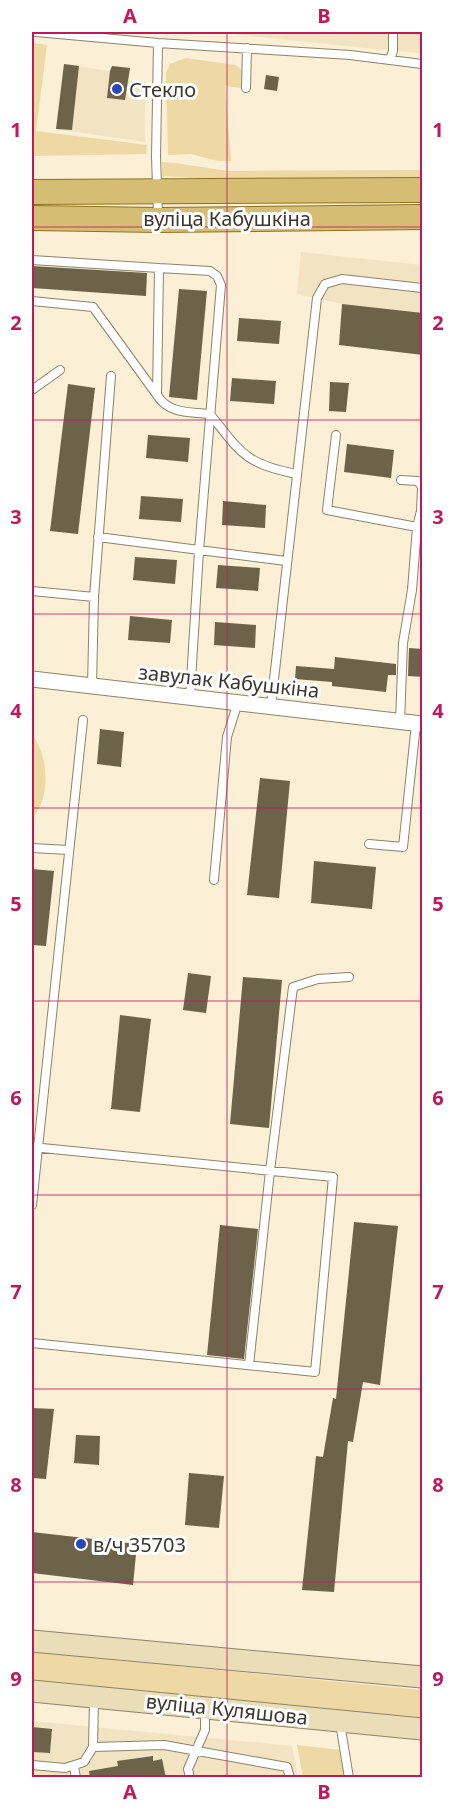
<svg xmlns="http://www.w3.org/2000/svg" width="454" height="1809" viewBox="0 0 454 1809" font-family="'Noto Sans',sans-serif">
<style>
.built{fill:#f2e4c3}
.grass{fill:#eed8a4}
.building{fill:#6d634b}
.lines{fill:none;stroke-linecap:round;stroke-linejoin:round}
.service-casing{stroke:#8d836b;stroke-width:10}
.minor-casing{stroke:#8d836b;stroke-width:17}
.secondary-casing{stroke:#8d836b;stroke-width:23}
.primary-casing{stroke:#8e721e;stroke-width:26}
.service{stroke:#fff;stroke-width:8}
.minor{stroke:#fff;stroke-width:15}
.secondary{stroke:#eadeb9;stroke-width:21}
.primary{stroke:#d6bd74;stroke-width:24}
.grid{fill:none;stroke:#c2185b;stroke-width:1.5;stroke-opacity:0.55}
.poi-dot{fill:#2b47b7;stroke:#fff;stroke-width:2}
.labels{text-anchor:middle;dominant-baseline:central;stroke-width:6;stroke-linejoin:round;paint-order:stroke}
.poi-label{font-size:20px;fill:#3b372c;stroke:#fff;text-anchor:start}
.street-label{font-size:20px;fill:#3b372c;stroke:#fff}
.neatline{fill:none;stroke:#c2185b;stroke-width:2}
.grid-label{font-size:20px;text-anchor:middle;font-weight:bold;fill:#c2185b}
</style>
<rect width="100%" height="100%" fill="#fbefd5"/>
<!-- built -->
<path class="built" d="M214 32H422V53L393 51Z
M64 64 109 71 112 66 130 68 128 80 145 83V142L56 129Z
M301 252 422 265V313L342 304 297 294Z
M32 1721 292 1746 298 1777H32Z"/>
<!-- grass -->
<path class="grass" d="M32 43 47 45 36 131 147 145 146 154 32 156Z
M186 58 235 65 241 69V88L225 86 231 161H218L191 154 168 155 166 73 170 64Z
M162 162 175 163 228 171 422 170V179L228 180 162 176Z
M32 734C49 757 51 797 32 819Z
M32 1652 422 1690V1722L32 1685Z
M297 1745 341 1750 346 1777H303Z"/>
<!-- building -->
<path class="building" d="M64 64 79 66 72 130 56 129Z
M112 66 130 68 125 100 107 98 110 71Z
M266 75 279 77 277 91 264 89Z
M32 266 147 273 146 296 32 288Z
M179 289 207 291 197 400 169 397Z
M342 304 423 313V355L339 345Z
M239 318 281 321 279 344 237 341Z
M232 378 276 381 274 404 230 401Z
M330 382 349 383 346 412 329 411Z
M68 384 95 388 78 534 50 531Z
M148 435 190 438 188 462 146 458Z
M347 444 394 450 391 478 344 472Z
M141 496 183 499 181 522 139 519Z
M223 501 266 505 265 528 222 525Z
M135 557 177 560 175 584 133 580Z
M218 565 260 568 258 591 216 588Z
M130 616 172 620 170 643 128 640Z
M215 622 256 625 255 648 214 645Z
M409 648 423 649V677L408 676Z
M335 657 396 664V675H388L386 692 332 686V682L295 679 296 666 334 669Z
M100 729 124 732 121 767 97 764Z
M260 778 290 781 279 898 247 895Z
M314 861 376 867 372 909 311 903Z
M32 869 54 871 46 946 32 945Z
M188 973 211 976 206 1013 183 1010Z
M243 977 282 980 269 1128 230 1124Z
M120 1015 151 1019 140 1112 111 1109Z
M354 1222 398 1226 380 1385 363 1382 353 1442 348 1441 334 1592 302 1590 316 1456 323 1457 333 1398 336 1399Z
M220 1225 258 1229 244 1359 207 1355Z
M32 1408 54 1409 46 1479 32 1478Z
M76 1435 100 1436 99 1465 74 1463Z
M189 1473 224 1476 219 1528 185 1525Z
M32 1532 137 1544 133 1585 32 1573Z
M32 1727 52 1729 50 1753 32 1752Z
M153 1756V1761L162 1759 166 1778H90L89 1771 118 1766 117 1761Z"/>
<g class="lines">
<defs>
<path id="service" d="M36 32 158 43 350 55 422 64
M390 60 393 51V32
M246 88 247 48
M158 215 156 157 158 43
M32 260 159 268 157 395C168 414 191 412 210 414 241 453 245 464 297 474
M159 268 210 271 217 276 221 285 199 551 190 697
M32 301 93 307 157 395
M32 390 60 370
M336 435 327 510 417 527
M98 537 286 561
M32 591 94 597
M92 686 94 597 111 376
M271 706 317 298 325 284 342 279 422 288
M400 722 403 643 412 590 417 527 421 511 422 487 418 481 401 480
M369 844 403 847 416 724
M32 848 69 850
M214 880 227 737 238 702
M32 1147 333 1177 315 1372 32 1343
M32 1205 83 720
M249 1365 270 1171 293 987 318 979 349 977
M340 1723 349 1778
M93 1747 164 1745 287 1767 290 1778
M32 1765 65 1768 84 1762 93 1747 94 1700
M74 1766 76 1778
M190 1778 188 1769 205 1730V1708"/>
<path id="minor" d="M32 679 422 724"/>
<path id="secondary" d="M32 1641 422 1677
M32 1691 422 1729"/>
<path id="primary" d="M32 192 422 190
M32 218 158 220 422 217"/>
</defs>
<!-- service casing -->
<use href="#service" class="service-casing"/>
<!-- minor casing -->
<use href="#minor" class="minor-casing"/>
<!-- secondary casing -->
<use href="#secondary" class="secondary-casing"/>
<!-- primary casing -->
<use href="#primary" class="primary-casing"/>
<!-- service -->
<use href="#service" class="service"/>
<!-- minor -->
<use href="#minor" class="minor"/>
<!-- secondary -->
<use href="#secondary" class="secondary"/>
<!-- primary -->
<use href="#primary" class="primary"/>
</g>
<!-- grid -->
<path class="grid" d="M227 32V1778M32 227H422M32 420H422M32 614H422M32 808H422M32 1001H422M32 1195H422M32 1389H422M32 1582H422"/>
<!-- markers -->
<g class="poi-dot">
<circle cx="117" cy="89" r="6"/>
<circle cx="81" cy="1544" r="6"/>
</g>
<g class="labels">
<!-- poi labels -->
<g class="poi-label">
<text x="129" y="89">Стекло</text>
<text x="93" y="1544">в/ч 35703</text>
</g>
<!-- street labels -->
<g class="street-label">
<text x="227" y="218">вуліца Кабушкіна</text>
<text transform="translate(229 681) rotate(6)">завулак Кабушкіна</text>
<text transform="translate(227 1709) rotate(6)">вуліца Куляшова</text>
</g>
</g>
<!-- border -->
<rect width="454" height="1809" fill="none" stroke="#ffffff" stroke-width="66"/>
<rect x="33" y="33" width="388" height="1743" class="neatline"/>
<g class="grid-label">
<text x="130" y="23">A</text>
<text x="324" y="23">B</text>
<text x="16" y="137">1</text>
<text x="438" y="137">1</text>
<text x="16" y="330">2</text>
<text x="438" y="330">2</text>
<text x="16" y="524">3</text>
<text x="438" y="524">3</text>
<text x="16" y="718">4</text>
<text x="438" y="718">4</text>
<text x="16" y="911">5</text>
<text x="438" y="911">5</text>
<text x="16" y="1105">6</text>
<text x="438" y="1105">6</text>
<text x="16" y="1299">7</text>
<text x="438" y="1299">7</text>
<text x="16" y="1492">8</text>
<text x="438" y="1492">8</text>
<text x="16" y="1686">9</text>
<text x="438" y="1686">9</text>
<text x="130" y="1799">A</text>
<text x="324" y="1799">B</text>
</g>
</svg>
